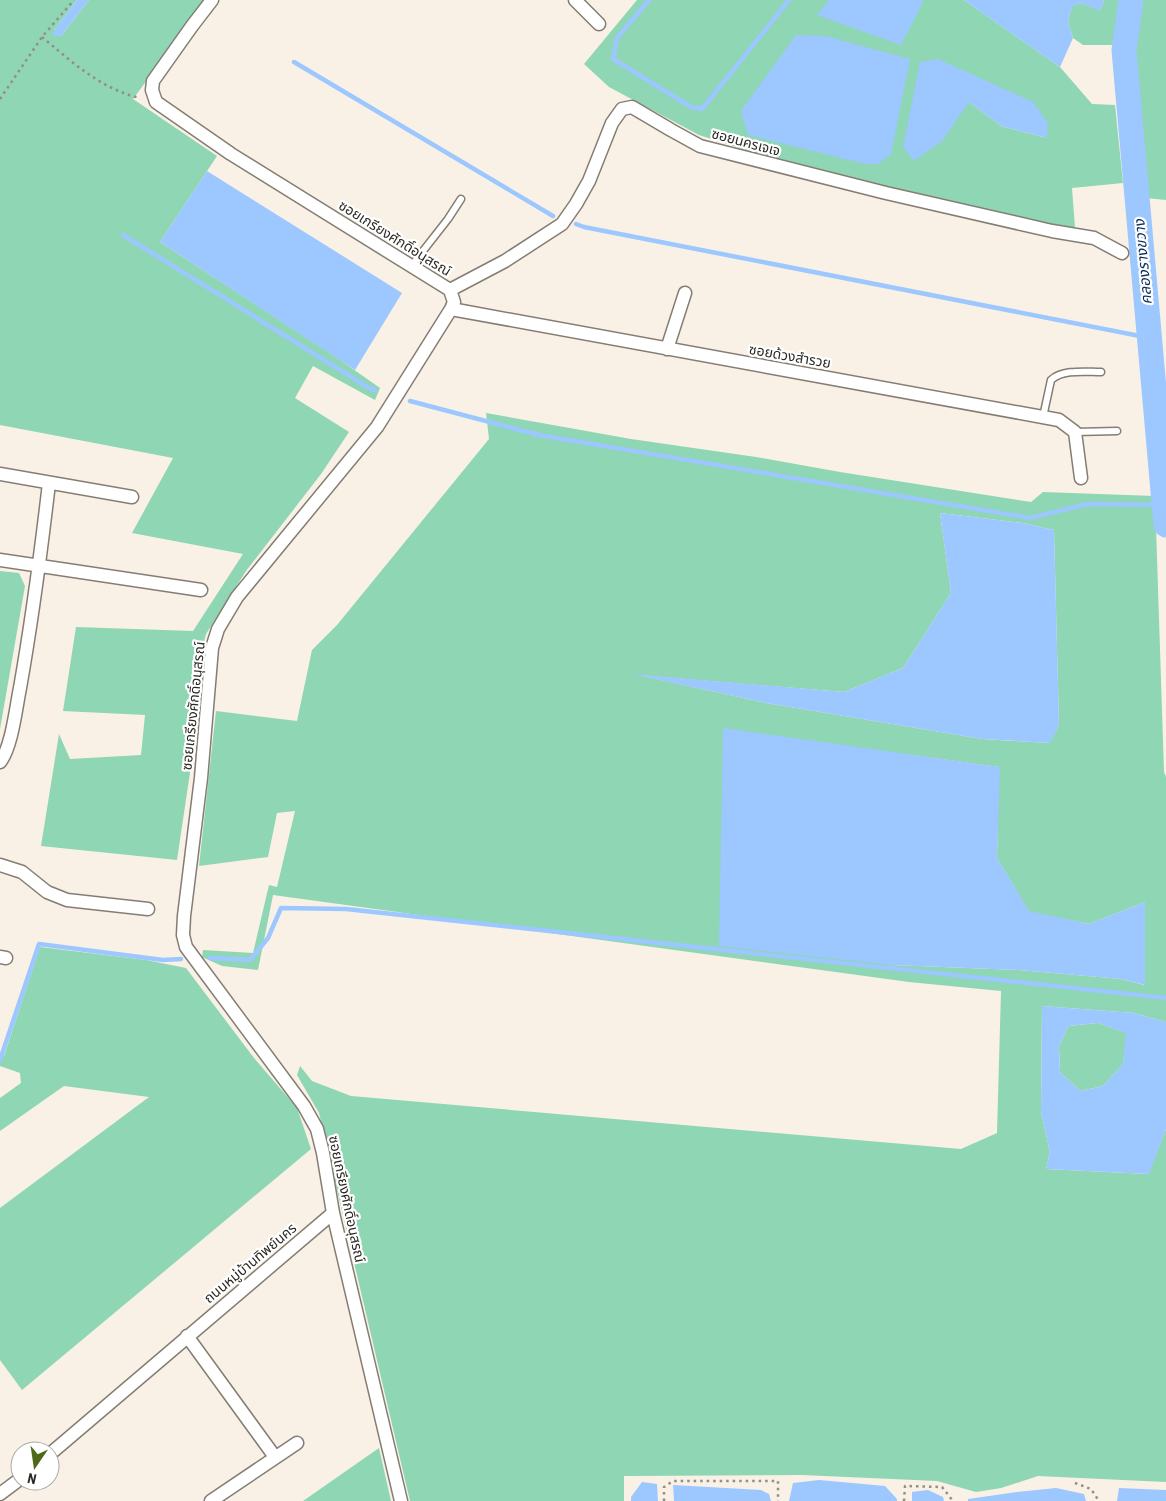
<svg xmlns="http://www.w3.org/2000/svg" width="1166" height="1501" viewBox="0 0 1166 1501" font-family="'Roboto Condensed','Noto Sans Thai',sans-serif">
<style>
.green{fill:#8ed6b4;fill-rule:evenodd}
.water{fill:#9dc7ff;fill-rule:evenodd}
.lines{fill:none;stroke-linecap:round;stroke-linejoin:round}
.stream{stroke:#9dc7ff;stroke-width:4.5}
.river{stroke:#9dc7ff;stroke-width:25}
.lane-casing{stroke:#847d73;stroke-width:9}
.street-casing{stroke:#847d73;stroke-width:15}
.path{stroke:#938e86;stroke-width:2.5;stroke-dasharray:2.5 4;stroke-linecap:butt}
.lane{stroke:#fff;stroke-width:6}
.street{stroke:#fff;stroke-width:12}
.labels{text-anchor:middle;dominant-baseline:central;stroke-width:4.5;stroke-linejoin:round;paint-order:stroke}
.street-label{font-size:14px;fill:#2b2924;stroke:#fff}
.water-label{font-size:15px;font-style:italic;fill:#0c2e59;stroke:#fff}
</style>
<rect width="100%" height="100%" fill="#f9f1e5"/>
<!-- green -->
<path class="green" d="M0 0H77L54 30 61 36 89 0H206L133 99 217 156 160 242 333 355 380 388 375 400 313 366 295 398 349 432 321 474 246 571 206 634 199 662 194 746 177 860 41 846 59 734 70 759 141 755 145 715 63 711 76 627 193 631 243 554 132 533 173 458 0 425Z
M637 0H964L1060 67 1092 104 1115 105 1123 183 1072 188 1075 228 991 214 743 153 734 146 699 135 609 87 584 64ZM969 102 1047 138 1001 126Z
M1104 0H1121L1113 45H1083L1073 38 1068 22 1072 6 1081 3 1100 10Z
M1135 0H1166V200L1146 198 1128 50Z
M486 413 631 439 756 457 840 472 1031 502 1043 492 1155 496 1164 772 1166 777V1022L1134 1013 1042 1006 1041 1112 1050 1152 1046 1169 1148 1174 1166 1129V1482L1038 1476 1001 1488 976 1492 937 1481 802 1475 624 1476V1501H410L319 1113 297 1075 300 1066 312 1081 351 1096 961 1149 997 1133 1001 991 909 982 273 895 258 970 222 966 202 957 203 950 253 953 269 885 277 887 295 811 277 813 268 857 199 866 216 711 297 721 312 650 337 625 489 439ZM940 513 1023 523 1054 530 1059 725 1049 743 982 739 766 703 638 675 844 692 903 668 951 593ZM905 754 999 767 997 858 1029 912 1089 924 1145 902 1144 985 1121 979 1019 970 892 965Z
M0 571 19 573 25 586 0 729Z
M40 947 146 960 186 968 254 1058 297 1108 311 1149 22 1390 0 1360V1208L149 1097 64 1086 0 1131V1098L21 1083 20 1073 0 1066V1055L4 1056Z
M1098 1023 1127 1033 1123 1064 1103 1086 1080 1091 1060 1072 1059 1047 1068 1026Z
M379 1448 391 1501H303Z"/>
<!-- water -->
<path class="water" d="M77 0H89L61 36H53L54 30Z
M829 0H921L923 2 901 45 817 15Z
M964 0H1104L1100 11 1081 3 1072 7 1068 22 1073 38 1060 67Z
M796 35 825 36 910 59 891 154 878 164H865L748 135 741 111Z
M938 59 1033 102 1048 123 1047 138 1001 126 969 102 942 141 914 161 903 147 920 62Z
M207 171 402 293 355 370 160 242Z
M940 513 1023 523 1054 530 1059 725 1050 743 982 739 766 703 632 674 844 692 903 668 951 593Z
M723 728 1000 767 997 858 1029 911 1089 924 1145 902V985L1121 979 1019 970 892 965 719 946Z
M1042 1006 1134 1013 1166 1022V1129L1149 1174 1046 1169 1050 1152 1041 1112ZM1098 1023 1126 1033 1123 1064 1103 1086 1080 1091 1060 1072 1059 1047 1068 1026Z
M819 1480 885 1486 897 1499V1501H789L793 1483Z
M642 1482 657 1484 658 1501H631V1497Z
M673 1485 761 1490 769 1494 771 1501H674Z
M1056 1488 1084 1494 1086 1501H968V1499L1017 1492Z
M1119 1488 1166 1490V1501H1117Z
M928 1490 943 1497 944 1501H912V1492Z"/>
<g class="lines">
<!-- stream -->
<path class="stream" d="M649 0 617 38 613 59 691 107 702 109 789 0
M294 62 553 216
M576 224 584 227 1150 338
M123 235 369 388 375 390
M410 401 539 435 1030 518 1088 504 1164 505
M1162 475H1166
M210 958 250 960 268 938 281 908 346 909 1166 998
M0 1060 39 944 163 960 181 959"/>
<!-- river -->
<path class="river" d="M1131 0 1124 50 1166 525"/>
<defs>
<path id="lane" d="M412 265 448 219 461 199
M1043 417 1051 380C1063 369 1085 372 1101 372
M1075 432 1117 431"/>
<path id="street" d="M212 0 192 26 153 81 152 90 156 102 231 154 450 290 454 302 451 309 377 427 237 597 218 629 212 648 201 778 184 916 183 935 186 947 304 1106 317 1129 323 1153 333 1213 401 1501
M575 0 599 24
M450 290 505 261 562 224 576 204 589 181 612 123 622 109 632 107 671 130 700 146 886 193 1052 231 1094 238 1122 253
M451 309 1059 420 1075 432 1081 478
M667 349 685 293
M0 474 132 497
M0 560 201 590
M0 762C12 747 16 707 20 688 32 620 41 552 49 483
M0 865 22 872 47 892 67 900 148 909
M0 957 6 958
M187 1336 275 1457
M50 1454 333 1213
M0 1494 20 1479
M211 1501 297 1443"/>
</defs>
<!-- lane casing -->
<use href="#lane" class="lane-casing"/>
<!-- street casing -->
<use href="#street" class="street-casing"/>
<!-- path -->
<path class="path" d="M42 37C72 62 101 89 140 98
M0 99 42 37 74 0
M1075 1483 1091 1489 1099 1501
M664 1501V1487L673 1481H778V1501
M904 1501 905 1486 942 1487 953 1501"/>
<!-- lane -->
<use href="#lane" class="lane"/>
<!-- street -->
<use href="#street" class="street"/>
</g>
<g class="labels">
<!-- street labels -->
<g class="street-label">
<text transform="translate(746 142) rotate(15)">ซอยนครเจเจ</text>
<text transform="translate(395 238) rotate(32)">ซอยเกรียงศักดิ์อนุสรณ์</text>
<text transform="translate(790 356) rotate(10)">ซอยด้วงสำรวย</text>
<text transform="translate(193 706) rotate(-84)">ซอยเกรียงศักดิ์อนุสรณ์</text>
<text transform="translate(347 1199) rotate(78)">ซอยเกรียงศักดิ์อนุสรณ์</text>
<text transform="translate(250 1263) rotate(-40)">ถนนหมู่บ้านทิพย์นคร</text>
</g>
<!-- water labels -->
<g class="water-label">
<text transform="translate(1143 262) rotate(-95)">คลองรางขวาง</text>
</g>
</g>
<!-- north arrow -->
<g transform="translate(35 1466) rotate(193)"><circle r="24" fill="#ffffff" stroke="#aaa9a7"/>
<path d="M0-4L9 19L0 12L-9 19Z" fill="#4f691a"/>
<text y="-8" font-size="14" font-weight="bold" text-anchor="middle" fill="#2b2924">N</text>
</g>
</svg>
